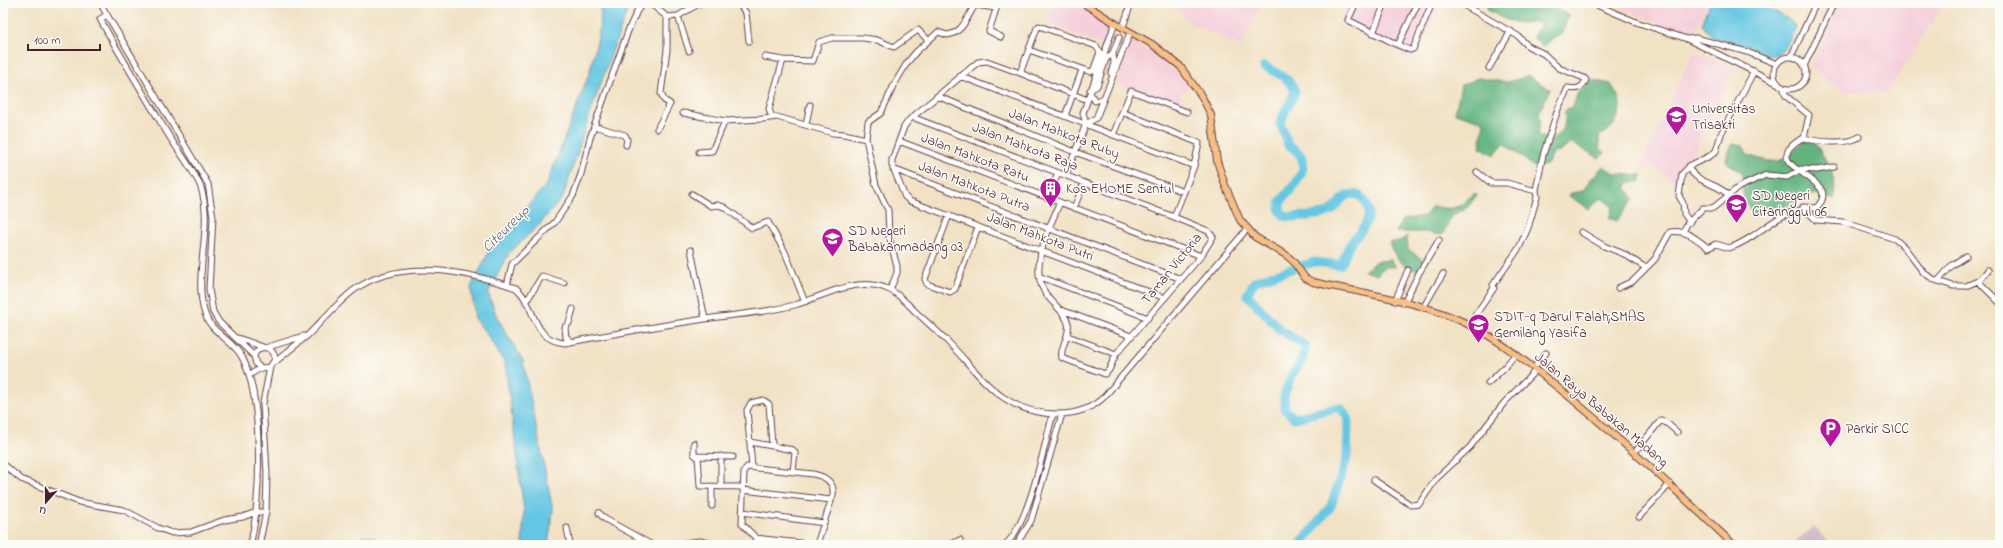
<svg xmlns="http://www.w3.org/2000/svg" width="2003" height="548" viewBox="0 0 2003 548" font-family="'Indie Flower',sans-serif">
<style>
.built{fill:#f5cfda}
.industrial{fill:#d1bdcb}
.forest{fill:#62b37f;stroke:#566955}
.water{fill:#64c6e2;stroke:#577286}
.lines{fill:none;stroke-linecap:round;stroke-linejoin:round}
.stream{stroke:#64c6e2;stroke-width:1.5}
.river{stroke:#64c6e2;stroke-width:9}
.minor-casing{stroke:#633c42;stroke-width:7}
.major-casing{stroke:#633c42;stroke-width:8}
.minor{stroke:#fff;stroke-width:5}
.major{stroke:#f5bf86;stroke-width:6}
.labels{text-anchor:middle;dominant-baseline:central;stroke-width:3;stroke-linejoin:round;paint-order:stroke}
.poi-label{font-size:14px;fill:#4a1f2b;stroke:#fdfcf7;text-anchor:start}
.street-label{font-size:14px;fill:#4a1f2b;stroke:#fdfcf7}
.water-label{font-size:15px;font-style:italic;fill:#53596b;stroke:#fdfcf7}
</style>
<rect width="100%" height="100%" fill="#fdfcf7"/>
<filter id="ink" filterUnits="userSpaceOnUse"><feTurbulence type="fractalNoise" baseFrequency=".025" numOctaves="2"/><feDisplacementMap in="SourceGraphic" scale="8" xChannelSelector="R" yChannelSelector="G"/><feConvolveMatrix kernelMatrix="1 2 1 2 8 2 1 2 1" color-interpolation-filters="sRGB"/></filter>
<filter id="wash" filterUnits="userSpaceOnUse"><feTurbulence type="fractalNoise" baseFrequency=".012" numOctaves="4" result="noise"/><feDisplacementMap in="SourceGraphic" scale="16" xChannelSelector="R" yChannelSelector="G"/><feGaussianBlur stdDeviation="0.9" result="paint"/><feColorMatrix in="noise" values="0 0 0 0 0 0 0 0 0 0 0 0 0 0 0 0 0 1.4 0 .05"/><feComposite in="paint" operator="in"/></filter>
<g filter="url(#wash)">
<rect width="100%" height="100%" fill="#f1e2c5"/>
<!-- built -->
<path class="built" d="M1058 3H1073L1111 26 1104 46 1045 23Z
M1170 3H1262L1241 47 1191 23Z
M1349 3H1441L1414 60 1340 22Z
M1608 3H1709L1700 23 1692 34 1672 29Z
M1841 3H1944L1888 92 1870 93 1849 92 1835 87 1815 70 1809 68Z
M1132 40 1159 58 1182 77 1189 86 1180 95 1186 110 1116 84Z
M1693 52 1734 68 1679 183 1656 169 1640 168Z"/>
<!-- industrial -->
<path class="industrial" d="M1814 527 1831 545H1790Z"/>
<!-- forest -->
<path class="forest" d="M1486 3H1532V13L1540 3H1549L1569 15 1562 33 1542 47 1533 37 1541 24C1533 20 1528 23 1520 23 1508 22 1498 16 1488 10Z
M1528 76 1550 89 1539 113 1541 121 1537 135 1552 140C1560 133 1568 124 1564 113L1567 109 1573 107 1578 91 1592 80 1611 84C1613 88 1617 93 1619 98 1623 114 1614 130 1599 136L1600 149 1605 153 1599 158 1571 143 1560 152 1554 151 1547 165 1534 167 1504 143 1494 155 1480 147 1484 122 1455 113 1461 85 1478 78 1507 82Z
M1804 141H1813C1826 157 1838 179 1834 199L1813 194 1782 207 1754 215C1744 201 1741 191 1742 173L1725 161 1732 144 1743 146 1748 155C1779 166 1782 163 1804 141Z
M1603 166 1616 174 1642 175 1640 182H1628L1626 187 1634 199 1617 221 1609 218 1613 207 1601 198 1589 209 1569 196 1571 193 1583 191 1590 180Z
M1475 193 1477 195 1468 207 1453 215 1442 235 1423 232H1396L1402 220 1424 216 1433 206C1456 211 1457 208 1475 193Z
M1407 236 1408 249 1424 261 1418 270C1403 269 1394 256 1389 243L1402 240Z
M1390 260 1396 267H1384L1377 275 1364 271 1376 261Z"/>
<!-- water -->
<path class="water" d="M596 3H624L627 11 592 108 563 197 539 225 509 253 488 293 497 317 523 361 553 510 548 545H522L524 511 505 363 486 333 475 319 471 287 492 246 547 184 589 74 598 37 601 12Z
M1710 3C1722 3 1734 2 1745 3 1758 4 1788 15 1795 26 1793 34 1785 52 1777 54 1766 58 1758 49 1748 46 1739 42 1728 42 1718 39 1711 37 1707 30 1702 25Z"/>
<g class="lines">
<!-- stream -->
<path class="stream" d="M3 541 12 545"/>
<!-- river -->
<path class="river" d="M1264 66C1276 73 1293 79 1295 93L1286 109 1280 124 1284 132 1288 145C1319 161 1295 185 1280 202 1280 211 1280 215 1289 217 1301 216 1318 217 1329 212 1340 207 1338 196 1354 194 1359 194 1363 198 1366 203 1375 219 1360 231 1351 243 1346 249 1346 257 1340 265L1314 262 1291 269 1255 281 1247 294 1279 329 1306 346 1302 360 1291 376 1284 395 1285 409 1294 418 1340 407 1348 418 1347 458 1331 506 1300 545
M356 545C365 537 369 538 379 545"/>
</g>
</g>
<g filter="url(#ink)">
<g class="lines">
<defs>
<path id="minor" d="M100 3 208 184 213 217 209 289 213 312 219 322 254 356
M650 3 667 17 678 16 700 3
M738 3 746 13 749 41
M998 3 989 31 1001 37
M1356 3 1348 20 1398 45 1418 3
M1460 3 1518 36 1528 46 1544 54 1559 68 1584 78 1586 80C1582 88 1577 90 1568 88L1558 109 1543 155 1536 190 1537 197 1528 228 1519 248 1493 285 1494 288 1469 324
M1592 3 1636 22 1687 39 1777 83
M107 15 100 19C122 59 146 98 169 136 178 151 196 173 201 188 214 227 192 276 205 314 211 333 233 340 242 357 263 397 262 501 250 545
M678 16 689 51
M1124 24 1131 3
M1373 33 1385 3
M1687 39 1696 38 1747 52 1777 64
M1398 45 1410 50 1413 49 1432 3
M1029 50 1091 72 1093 71 1100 52 1096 46 1039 26 1037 28 1020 73 987 61 978 62 909 120 904 127 892 160V165L905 197 910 201 1165 298
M765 57 783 60 813 61 819 42 832 38H863L877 40 894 47 918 30 928 40
M1791 57 1816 3
M1774 73a16 16 0 1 1 32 0a16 16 0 1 1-32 0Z
M1804 66 1834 3
M1489 68 1511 31
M1020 73 1085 99
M1111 73 1114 63 1113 53
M960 76 1194 166
M1783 87 1786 96 1809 115 1804 138C1798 140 1793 144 1789 149 1773 171 1845 181 1816 208L1803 207
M1090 90 1097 86 1106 59 1113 53 1119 37
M1090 93 1095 101 1104 98
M937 96 1075 152 1184 192
M683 113 725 121
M1065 116 1082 70
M772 117 769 109 783 60
M912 117 1174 217
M806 124 810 105
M1086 124 1083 113 1115 23
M1086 124 1096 118 1130 33
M594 126 625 135 627 139 626 145
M657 129 670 104 664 100 661 93 667 50V17
M1113 135 1131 91 1187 112
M1804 138C1817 142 1848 145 1859 137
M866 139 868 122 881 113 895 83 907 63 916 52 938 32 947 35C963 33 967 17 975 5L996 8
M899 141 1201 256
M699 152 712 151 725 121 763 119 777 117 833 133 844 134 866 139 876 185 888 210 889 237 897 266V273L890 290
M1689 167 1682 174 1679 196 1683 203 1684 214 1690 222
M893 169 1181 279
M1477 172 1491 183H1507L1536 191
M1066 175 1086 124
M692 194 711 206 718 205 724 207 752 228 768 222 785 252 805 302
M1729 196C1719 183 1697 184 1689 168V166L1710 156 1716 151 1721 134 1754 71
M1048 198 1058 173
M1060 202C1050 227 1029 266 1044 291 1050 302 1064 310 1068 323 1071 336 1059 347 1062 358L1105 374 1109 370 1116 354 1201 256 1213 237 1208 231 1174 217 1194 166 1199 143 1122 112
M1074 208 1084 183
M949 215 925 279 927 284 950 292 955 289 978 227
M1581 232 1604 246 1624 254 1646 268
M1683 232 1687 224 1703 208H1713L1739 187 1766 175 1787 177 1801 169 1817 170 1834 167
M691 250 705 319
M1041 277 1148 318
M1938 281 1952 265 1966 256
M1978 281 2000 303
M507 285 512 264 555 222 573 196 581 174 590 138 628 31 637 11 643 3
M1618 288 1633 281 1655 259 1670 232C1686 229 1697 239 1708 248L1716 244 1729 248C1756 240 1773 214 1801 210L1808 212 1816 220 1843 222 1895 239 1904 247 1924 273 1935 280 1953 286H1966L1980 280 1988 270
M1395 301 1408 270
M526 302 542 276 564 283
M1404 303 1419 273 1439 240
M1423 308 1443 274
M1059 309 1131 336
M1068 336 1116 354
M238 338 263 347
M569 342 568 338H566L565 327 569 323 573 309
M268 347 304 336
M275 362C286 353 297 344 308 335 323 320 337 303 354 290 400 257 466 271 516 288 537 305 530 340 565 343 612 334 658 326 705 319 736 314 768 313 798 304 825 295 856 277 885 288 898 292 908 305 918 314 929 324 941 334 951 345 984 380 1005 414 1058 414 1076 414 1093 408 1105 396L1247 229
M1534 368 1546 353
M249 375 261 368
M1488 383 1503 369 1515 355
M750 442 793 450 795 453 793 471
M694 443V454L696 456 733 457
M1635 452 1661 420 1668 424 1677 432
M698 456 700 486 743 487
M3 464 21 479 79 502 124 510 158 528 172 533 191 532 224 520 243 517 256 512H266
M752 467 747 410 751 403 763 400 769 404 772 445
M1374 480 1411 505 1419 504 1436 479 1470 447 1504 403 1536 370
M721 487V456
M743 490 831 500
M712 506V487
M742 512 824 523
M599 513 605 519 652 545
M1639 517 1670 484
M567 528 570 545
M755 538 818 545
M259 545 266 512 267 473 263 403 270 367 275 359C274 346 259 343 254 356L256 364 261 368 270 367
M670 545 700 541 718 545
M763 545 742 524 744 471 747 467 813 474C824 476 835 482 833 495L818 541V545
M950 545 960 540
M1005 545C1030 523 1043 448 1053 414
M1016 545 1031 521 1062 414"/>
<path id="major" d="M1083 3 1118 25 1152 44 1180 66 1202 97 1211 115 1217 161 1225 185 1240 220 1255 237 1286 255 1293 261 1305 278 1313 282C1361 293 1414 300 1459 320 1494 335 1526 362 1556 386 1618 436 1676 490 1734 545"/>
</defs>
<!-- minor casing -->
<use href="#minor" class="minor-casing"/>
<!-- major casing -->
<use href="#major" class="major-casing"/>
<!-- minor -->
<use href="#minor" class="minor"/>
<!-- major -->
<use href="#major" class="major"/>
</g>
</g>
<!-- icons -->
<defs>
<symbol id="university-pin" viewBox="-11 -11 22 30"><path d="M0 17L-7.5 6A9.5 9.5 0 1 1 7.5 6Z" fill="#b5179e" stroke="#fdfcf7"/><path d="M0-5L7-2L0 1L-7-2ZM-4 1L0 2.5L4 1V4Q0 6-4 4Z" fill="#fff"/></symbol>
<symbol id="building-pin" viewBox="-11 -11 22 30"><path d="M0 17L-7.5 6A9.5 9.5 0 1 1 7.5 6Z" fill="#b5179e" stroke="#fdfcf7"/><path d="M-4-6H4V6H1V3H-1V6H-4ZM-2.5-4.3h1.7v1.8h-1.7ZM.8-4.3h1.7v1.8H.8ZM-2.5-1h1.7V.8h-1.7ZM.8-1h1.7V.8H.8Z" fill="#fff"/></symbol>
<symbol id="school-pin" viewBox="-11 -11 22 30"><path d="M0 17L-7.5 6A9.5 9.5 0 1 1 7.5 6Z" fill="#b5179e" stroke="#fdfcf7"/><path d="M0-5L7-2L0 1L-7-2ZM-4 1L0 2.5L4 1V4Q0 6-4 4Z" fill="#fff"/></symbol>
<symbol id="parking-pin" viewBox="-11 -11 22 30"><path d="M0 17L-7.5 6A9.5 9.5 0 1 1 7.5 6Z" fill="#b5179e" stroke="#fdfcf7"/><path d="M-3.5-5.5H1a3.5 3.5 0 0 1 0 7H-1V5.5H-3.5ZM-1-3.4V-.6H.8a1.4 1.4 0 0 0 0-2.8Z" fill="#fff"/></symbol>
</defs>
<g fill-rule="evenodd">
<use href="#university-pin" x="1664" y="104" width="25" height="34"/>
<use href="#building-pin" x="1038" y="176" width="25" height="34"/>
<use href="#school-pin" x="1724" y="192" width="25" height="34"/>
<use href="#school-pin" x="820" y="226" width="25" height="34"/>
<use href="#school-pin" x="1466" y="312" width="25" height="34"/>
<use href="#parking-pin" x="1818" y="416" width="25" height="34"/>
</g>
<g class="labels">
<!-- poi labels -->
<g class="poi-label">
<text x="1692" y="109">Universitas<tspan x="1692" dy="16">Trisakti</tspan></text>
<text x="1066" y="189">Kos EHOME Sentul</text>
<text x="1752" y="196">SD Negeri<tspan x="1752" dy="16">Citaringgul 06</tspan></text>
<text x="848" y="231">SD Negeri<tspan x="848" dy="16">Babakanmadang 03</tspan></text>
<text x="1494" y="317">SDIT-q Darul Falah;SMAS<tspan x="1494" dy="16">Gemilang Yasifa</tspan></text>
<text x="1846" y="429">Parkir SICC</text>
</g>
<!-- street labels -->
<g class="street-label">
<text transform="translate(1064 134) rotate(21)">Jalan Mahkota Ruby</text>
<text transform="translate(1025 147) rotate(21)">Jalan Mahkota Raja</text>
<text transform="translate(975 158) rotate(21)">Jalan Mahkota Ratu</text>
<text transform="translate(974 187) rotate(21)">Jalan Mahkota Putra</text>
<text transform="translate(1040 237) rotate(21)">Jalan Mahkota Putri</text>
<text transform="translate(1172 269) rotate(-51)">Taman Victoria</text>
<text transform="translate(1601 410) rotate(40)">Jalan Raya Babakan Madang</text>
</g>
<!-- water labels -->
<g class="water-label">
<text transform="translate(506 229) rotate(-45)">Citeureup</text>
</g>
</g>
<!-- margin -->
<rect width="2003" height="548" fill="none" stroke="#fdfcf7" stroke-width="16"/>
<!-- north arrow -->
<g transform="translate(46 502) rotate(201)" stroke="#fdfcf7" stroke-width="3" paint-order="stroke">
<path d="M0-3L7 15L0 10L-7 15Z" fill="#4a1f2b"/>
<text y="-6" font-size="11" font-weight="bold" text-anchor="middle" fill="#4a1f2b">U</text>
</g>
<!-- scale -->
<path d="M28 44v6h72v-6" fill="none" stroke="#4a1f2b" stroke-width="2"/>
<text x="34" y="44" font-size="12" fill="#4a1f2b" stroke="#fdfcf7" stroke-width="3" paint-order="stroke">100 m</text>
</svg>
